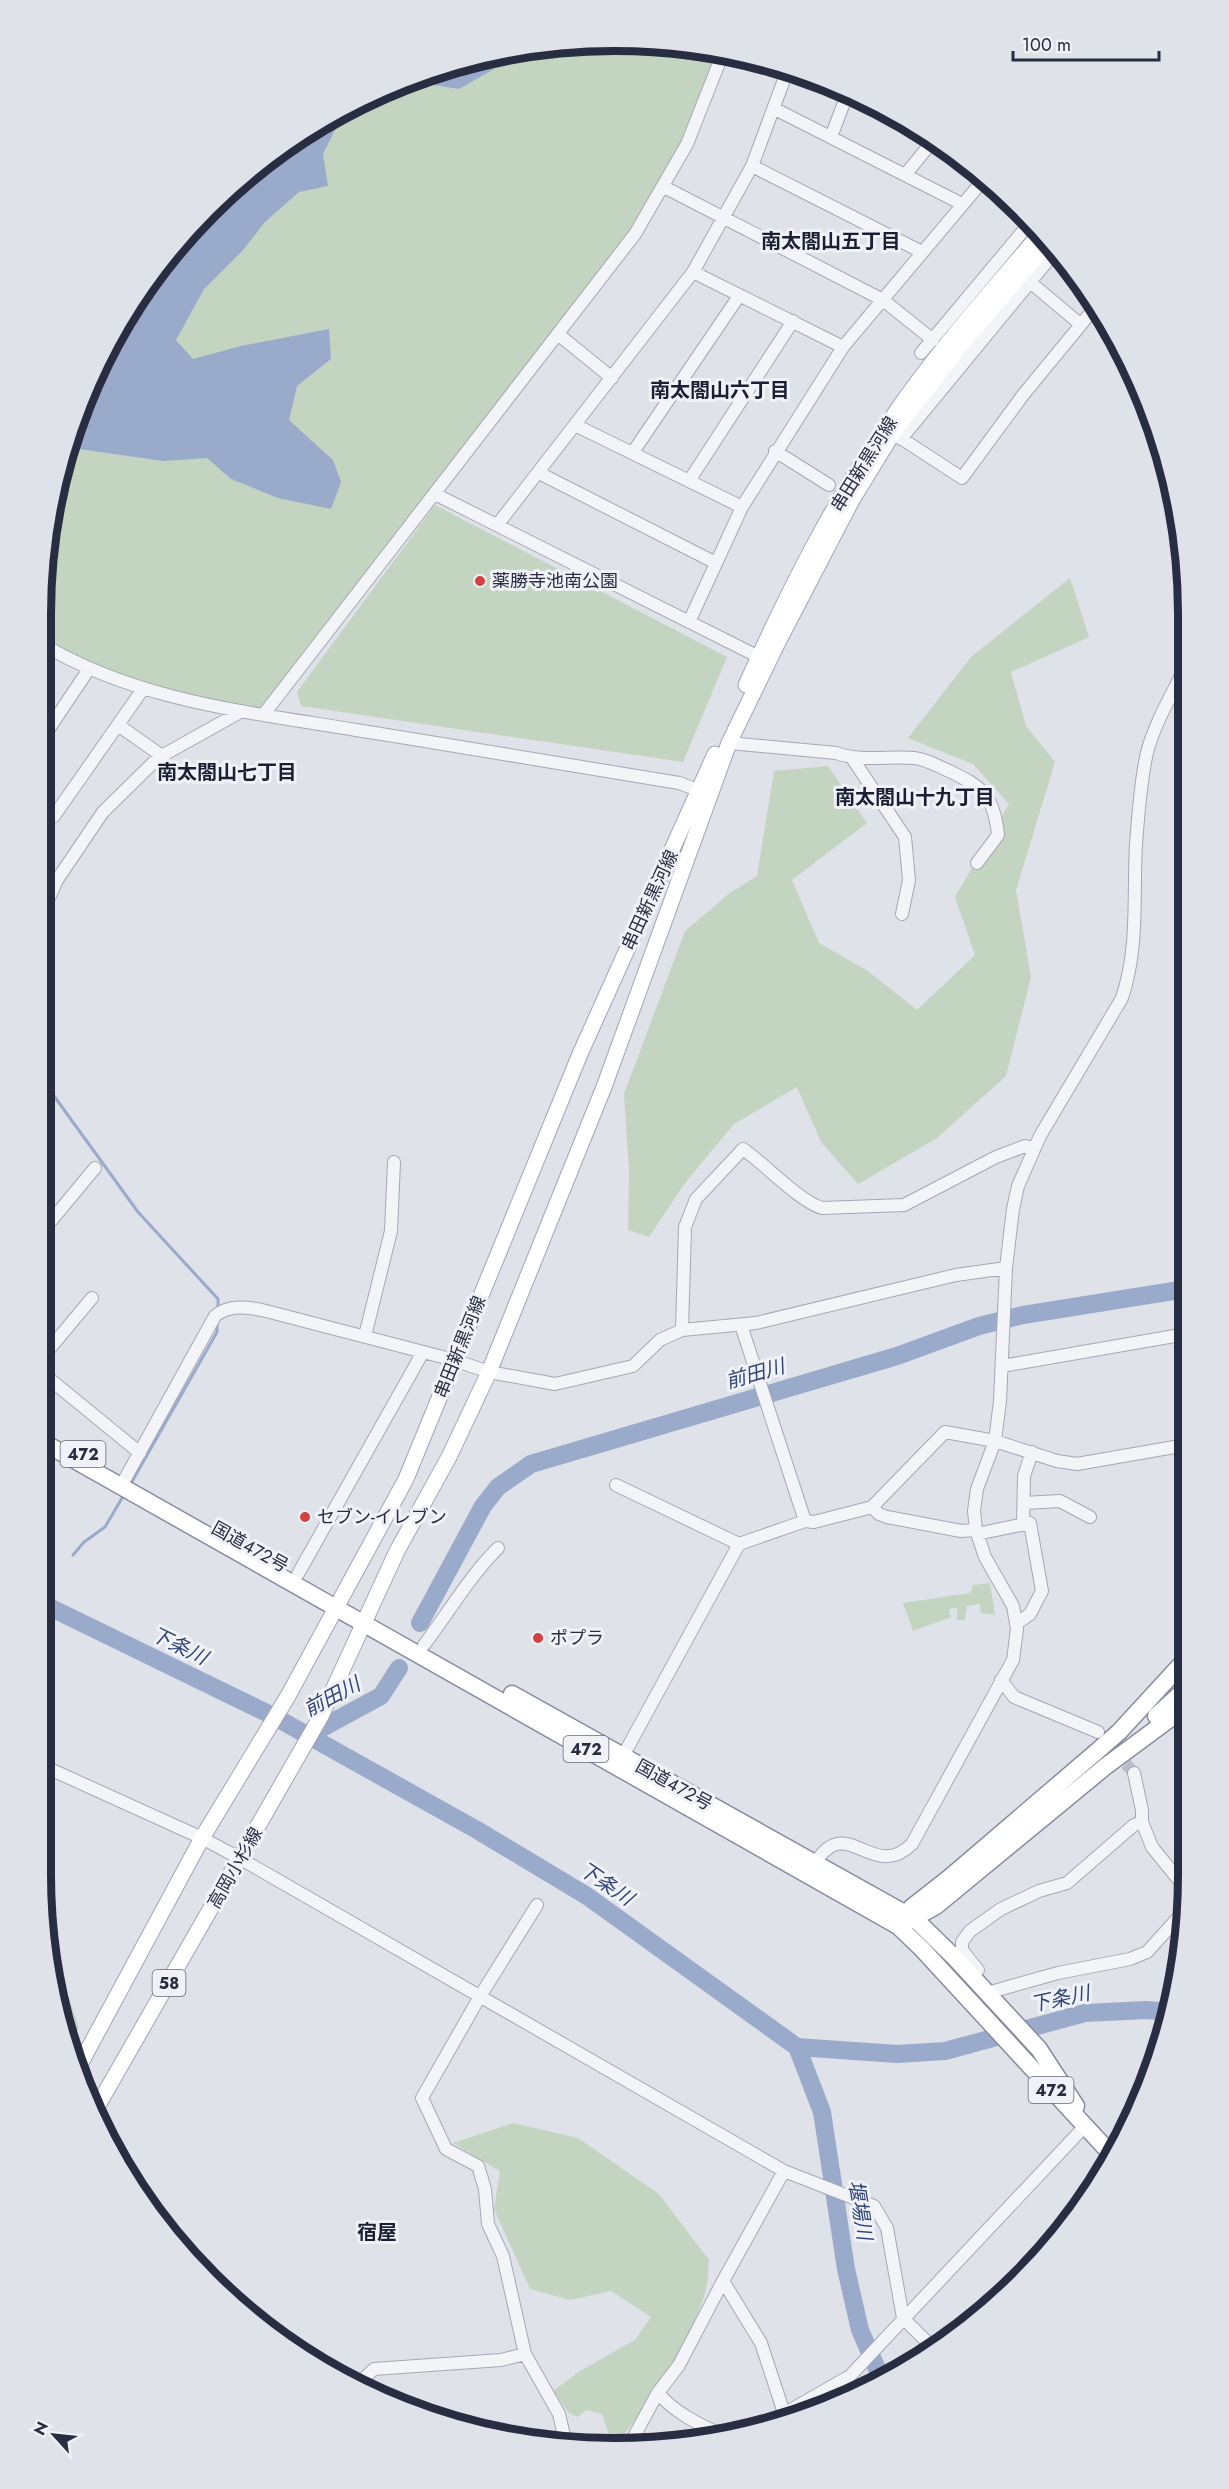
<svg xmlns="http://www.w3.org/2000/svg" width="1229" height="2489" viewBox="0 0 1229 2489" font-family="Jost,'Noto Sans JP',sans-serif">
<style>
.green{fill:#c3d4c1}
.water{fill:#9aaacb}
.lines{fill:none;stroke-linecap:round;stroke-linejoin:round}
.stream{stroke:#9aaacb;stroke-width:3}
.river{stroke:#9aaacb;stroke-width:18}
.minor-tunnel{stroke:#bbbec8;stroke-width:12;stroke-dasharray:12 6;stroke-linecap:butt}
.minor-casing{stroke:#a5a8b4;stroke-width:14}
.major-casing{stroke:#9fa5b6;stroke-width:17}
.highway-casing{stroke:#878da1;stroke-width:19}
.minor{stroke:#f3f4f8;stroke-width:12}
.major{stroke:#fff;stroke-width:15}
.highway{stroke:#fff;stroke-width:16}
.poi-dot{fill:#d44140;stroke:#f0f2f7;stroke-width:2}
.labels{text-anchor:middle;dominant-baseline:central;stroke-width:6;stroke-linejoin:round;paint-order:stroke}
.shield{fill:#f0f2f7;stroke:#646878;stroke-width:1.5}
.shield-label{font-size:16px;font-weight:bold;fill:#282d42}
.street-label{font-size:18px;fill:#282d42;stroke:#f0f2f7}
.poi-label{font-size:18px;fill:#282d42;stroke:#f0f2f7;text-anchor:start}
.neighbourhood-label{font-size:20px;font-weight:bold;fill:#1a1f33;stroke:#f0f2f7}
.water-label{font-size:20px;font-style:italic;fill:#304578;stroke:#f0f2f7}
.rim{fill:none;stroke:#282d42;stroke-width:8}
</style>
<rect width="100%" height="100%" fill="#e0e2ea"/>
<!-- green -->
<path class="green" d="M652 42 723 53 663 192 265 714 154 693 42 642V577L60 466 100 361 159 265 236 183 327 118 430 71 539 45Z
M435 505 727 657 683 762 301 706 297 692Z
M1070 578 1089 637 1011 672 1026 726 1055 762 1016 890 1031 977 1006 1076 937 1138 858 1184 821 1142 797 1087 734 1124 685 1183 649 1237 628 1230 629 1171 624 1094 685 931 730 893 757 876 774 771 828 766 867 823 792 880 819 943 868 971 917 1010 975 955 955 897 1009 804 973 764 908 738 971 657Z
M990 1583 995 1615 981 1613 980 1604 967 1606 965 1620H957V1608L949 1609 951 1617 913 1631 903 1603 970 1593 973 1585Z
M59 1989 69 1998 79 2028 69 2044Z
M513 2123 578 2138 659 2194 709 2260C708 2271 708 2283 705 2293 690 2341 652 2403 618 2441H611L602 2414 586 2410 578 2417 569 2413 553 2391 580 2371 635 2340 651 2317 611 2291 570 2300 530 2289 494 2209 500 2171 453 2143Z"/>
<!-- water -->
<path class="water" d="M491 57 494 69 459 89 408 81 430 71Z
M349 108 338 124 323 154 328 186 299 192 265 222 243 250 204 289 176 340 193 359 241 346 329 329 331 359 297 386 289 420 333 460 341 482 331 509 278 498 231 479 207 458 163 461 79 449 62 460 100 361 159 265 236 183 327 118Z"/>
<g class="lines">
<!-- stream -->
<path class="stream" d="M41 1078 138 1212 218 1299V1310
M130 1485 217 1332V1323
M73 1555 84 1542 105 1527 125 1493"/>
<!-- river -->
<path class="river" d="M41 1603 273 1716 477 1830 587 1896 797 2047 897 2054 945 2051 1085 2013 1147 2010 1171 2012
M420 1623 483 1506 498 1487 531 1464 897 1356 979 1326 1023 1315 1186 1289
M307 1736 381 1696 399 1668
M797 2047 822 2112 846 2269 860 2330 882 2380"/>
<!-- minor-tunnel -->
<path class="minor-tunnel" d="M1102 1737 1134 1773"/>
<defs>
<path id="minor" d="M775 109 962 204
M831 137 848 92
M752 166 922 252
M905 175 932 142
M664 187 883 300 933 340
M693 272 843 347
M1030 282 1080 324
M559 335 612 378
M921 353 1029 224
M575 425 742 507
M893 433 962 478 1023 395 1097 305
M901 439 1054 253
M775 451 829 485
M633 452 739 296
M539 473 716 563
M689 481 793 321
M435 494 759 657
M498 524 693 272 752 166 788 69
M689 622 742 507 843 347 985 178
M42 644C137 701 248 712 356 730 464 747 572 765 679 783L706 793
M264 714 635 234 687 144 723 53
M118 725 162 756
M42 739 89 669
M729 743 836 753C862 762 887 756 914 758 926 759 938 766 949 771 983 787 994 796 998 835L977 863
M852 758 905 837 909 880 902 914
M41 807 54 816 143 689
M41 916 57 880 103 812 158 758 242 711
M41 1233 95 1168
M741 1325 805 1521
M682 1330 685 1227 696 1199 743 1149C765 1164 799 1201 822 1208L904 1205 996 1157 1025 1146 1034 1148
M365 1336 391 1231 394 1162
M41 1359 92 1298
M1002 1366 1186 1334
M41 1372 140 1453
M616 1485 739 1544
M121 1486 215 1316C229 1304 249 1307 266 1311L454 1360 489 1372 555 1384 633 1366 660 1340 682 1330 756 1323 956 1275 1006 1268
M1024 1503 1060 1501 1090 1517
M872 1507 945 1432 995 1441 1057 1461 1077 1464 1186 1445
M1023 1525 1024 1476 1032 1452
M977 1534 1030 1523 1042 1591 1030 1614 1016 1624
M298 1574 423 1352
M424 1645C449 1612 469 1577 498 1548
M1001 1680 1014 1697 1098 1732
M623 1756 739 1544 805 1521 814 1522 872 1507 879 1514 887 1517 961 1531 976 1530
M41 1765 202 1838 241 1859 784 2171 874 2206 887 2228 903 2318 930 2345
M1134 1773 1142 1810V1822L1152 1847 1187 1890
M811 1870C846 1805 870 1885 912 1844L1013 1660 1017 1629 1013 1606 985 1557 976 1530 974 1511 977 1489 995 1441 1000 1401 1006 1268 1013 1209 1018 1186 1040 1136 1122 998C1139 947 1133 897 1136 844 1138 818 1141 774 1148 749 1156 721 1171 696 1184 670
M537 1905 479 1998 422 2098 446 2149 478 2166 485 2189 488 2224 503 2256 525 2354 559 2414 565 2440
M971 1976 978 1970 962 1950V1942L970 1931 1001 1909 1039 1891 1067 1883 1134 1825 1142 1822
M987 1993 1058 1973 1130 1959 1147 1952 1187 1908
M784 2171 723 2281 761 2343 784 2413
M357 2385 374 2369 501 2360 525 2354
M658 2393C674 2412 698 2424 720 2434
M780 2416 850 2376 1085 2126
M631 2442 657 2394 679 2365 723 2281"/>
<path id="major" d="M746 685C787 594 833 501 891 419 935 354 988 295 1039 235
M77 2070 202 1838 288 1696 406 1479 580 1054 715 754
M97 2107 321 1716 397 1551 449 1457 489 1372 604 1087 729 743 777 644 852 500 893 433 962 344 1047 244"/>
<path id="highway" d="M41 1441 898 1926 922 1949 1111 2154
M512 1694 915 1919 955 1958 1039 2049 1076 2106
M1156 1716 1187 1688
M900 1922 912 1907 949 1878 1095 1753 1119 1732 1187 1658
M907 1922 936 1906 1106 1766 1187 1706"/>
</defs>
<!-- minor casing -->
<use href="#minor" class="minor-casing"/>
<!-- major casing -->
<use href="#major" class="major-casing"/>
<!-- highway casing -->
<use href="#highway" class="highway-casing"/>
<!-- minor -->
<use href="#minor" class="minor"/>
<!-- major -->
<use href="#major" class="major"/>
<!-- highway -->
<use href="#highway" class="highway"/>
</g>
<!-- markers -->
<g class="poi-dot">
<circle cx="480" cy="581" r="6"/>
<circle cx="305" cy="1517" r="6"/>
<circle cx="538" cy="1638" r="6"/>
</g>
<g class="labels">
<!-- shield labels -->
<g class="shield">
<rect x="60.5" y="1441" width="45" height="26" rx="4.5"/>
<rect x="563.5" y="1736" width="45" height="26" rx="4.5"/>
<rect x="152.5" y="1970" width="33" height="26" rx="4.5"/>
<rect x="1028.5" y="2077" width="45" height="26" rx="4.5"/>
</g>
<g class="shield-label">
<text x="83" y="1454">472</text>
<text x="586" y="1749">472</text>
<text x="169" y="1983">58</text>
<text x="1051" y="2090">472</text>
</g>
<!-- street labels -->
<g class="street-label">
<text transform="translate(864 464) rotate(-58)">串田新黒河線</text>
<text transform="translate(650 900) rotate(-65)">串田新黒河線</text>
<text transform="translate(460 1347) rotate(-68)">串田新黒河線</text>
<text transform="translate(250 1547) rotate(29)">国道472号</text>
<text transform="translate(674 1785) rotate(29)">国道472号</text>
<text transform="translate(235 1868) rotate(-60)">高岡小杉線</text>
</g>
<!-- poi labels -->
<g class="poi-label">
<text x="492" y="581">薬勝寺池南公園</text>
<text x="317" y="1517">セブン-イレブン</text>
<text x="550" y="1638">ポプラ</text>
</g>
<!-- neighbourhood labels -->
<g class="neighbourhood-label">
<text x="831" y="241">南太閤山五丁目</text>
<text x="720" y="390">南太閤山六丁目</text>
<text x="227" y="772">南太閤山七丁目</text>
<text x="915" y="797">南太閤山十九丁目</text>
<text x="377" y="2232">宿屋</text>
</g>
<!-- water labels -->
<g class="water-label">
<text transform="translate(755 1374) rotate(-16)">前田川</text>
<text transform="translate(179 1646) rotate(26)">下条川</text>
<text transform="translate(332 1697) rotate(-28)">前田川</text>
<text transform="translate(606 1884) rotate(34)">下条川</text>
<text transform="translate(1060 1999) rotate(-12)">下条川</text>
<text transform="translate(860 2210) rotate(81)">堰場川</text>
</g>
</g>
<!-- crop -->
<path d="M0 0H1229V2489H0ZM614 51H615A563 563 0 0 1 1178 614V1875A563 563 0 0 1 615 2438H614A563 563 0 0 1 51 1875V614A563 563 0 0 1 614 51Z" fill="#e0e2e9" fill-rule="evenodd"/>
<path class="rim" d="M614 51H615A563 563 0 0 1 1178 614V1875A563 563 0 0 1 615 2438H614A563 563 0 0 1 51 1875V614A563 563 0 0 1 614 51Z"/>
<!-- north arrow -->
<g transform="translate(54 2435) rotate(297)" stroke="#f0f2f7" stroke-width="4.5" paint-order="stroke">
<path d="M0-4.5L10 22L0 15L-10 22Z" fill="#282d42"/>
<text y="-9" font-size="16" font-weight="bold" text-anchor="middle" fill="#282d42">N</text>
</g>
<!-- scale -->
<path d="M1013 51v9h146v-9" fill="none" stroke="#282d42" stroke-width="3"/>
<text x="1022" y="51" font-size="18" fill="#282d42" stroke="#f0f2f7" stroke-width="4.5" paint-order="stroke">100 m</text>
</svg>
